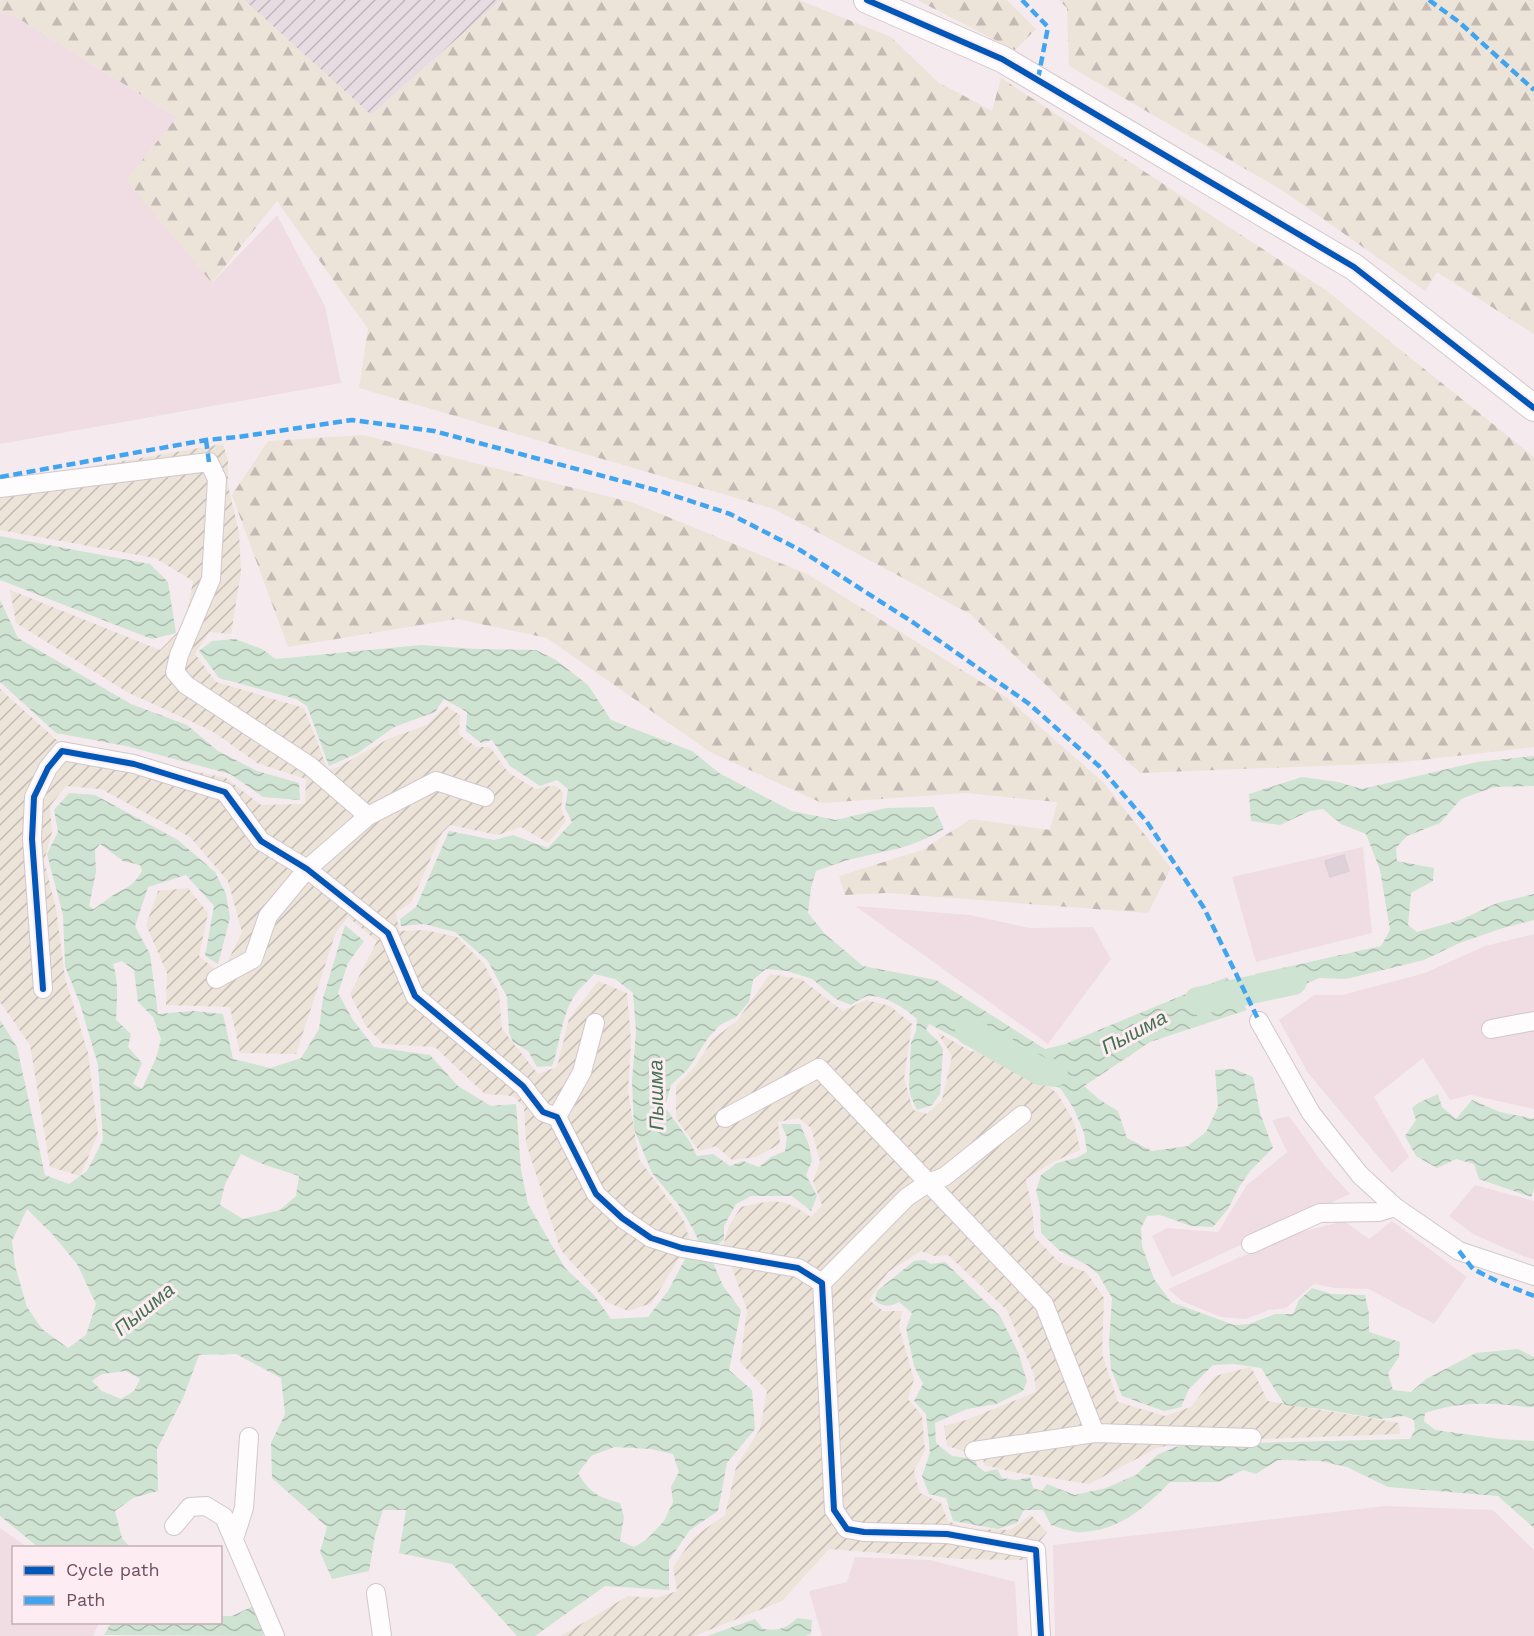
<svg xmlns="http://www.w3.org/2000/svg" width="1534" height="1636" viewBox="0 0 1534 1636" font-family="'Work Sans',sans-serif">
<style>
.residential{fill:#efdde3}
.industrial{fill:url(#industrial-furrows)}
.forest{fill:url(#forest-firs)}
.garden{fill:url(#garden-furrows)}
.water{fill:url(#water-waves);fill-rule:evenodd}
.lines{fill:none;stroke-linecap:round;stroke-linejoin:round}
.river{stroke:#cee3d2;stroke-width:28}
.building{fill:#ded1d7;stroke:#ddced5;stroke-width:1.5}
.street-casing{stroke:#d2c7cc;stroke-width:20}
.secondary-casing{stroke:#d3c9cd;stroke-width:28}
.street{stroke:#fefcfc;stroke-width:18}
.secondary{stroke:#fefcfc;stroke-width:26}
.quiet{stroke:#41a4ee;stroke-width:4.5;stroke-dasharray:9 4.5;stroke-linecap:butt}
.cycleway-casing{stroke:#fdedf2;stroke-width:10}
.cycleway{stroke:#0057b8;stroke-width:6}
.labels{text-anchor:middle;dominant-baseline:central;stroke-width:6;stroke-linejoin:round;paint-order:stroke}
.water-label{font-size:20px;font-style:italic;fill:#457251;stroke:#fdedf2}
</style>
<defs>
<pattern id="industrial-furrows" width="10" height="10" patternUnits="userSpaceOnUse" patternTransform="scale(1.5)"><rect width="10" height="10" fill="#e7dce1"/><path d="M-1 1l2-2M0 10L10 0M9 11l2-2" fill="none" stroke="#c0b5ba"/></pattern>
<pattern id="forest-firs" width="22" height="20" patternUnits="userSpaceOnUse" patternTransform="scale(1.5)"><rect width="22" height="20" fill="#ece3d9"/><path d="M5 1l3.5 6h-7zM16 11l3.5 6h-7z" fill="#c4bab3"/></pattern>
<pattern id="garden-furrows" width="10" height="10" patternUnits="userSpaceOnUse" patternTransform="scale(1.5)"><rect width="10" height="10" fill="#ece3d9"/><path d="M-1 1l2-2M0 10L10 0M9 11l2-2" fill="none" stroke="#c4bab3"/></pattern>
<pattern id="water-waves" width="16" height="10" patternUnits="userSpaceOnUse" patternTransform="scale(1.5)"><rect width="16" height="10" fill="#cee3d2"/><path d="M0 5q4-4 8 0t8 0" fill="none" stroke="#acbaae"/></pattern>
</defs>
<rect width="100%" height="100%" fill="#f5ebee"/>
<!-- residential -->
<path class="residential" d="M0 12 16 17 177 117 212 283 277 215 325 306 341 383 0 444Z
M1363 847 1372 933 1256 962 1232 877Z
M855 906 970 915 1029 928 1093 927 1111 959 1048 1044Z
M1534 934V1013L1485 1022 1487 1037 1534 1027V1109L1471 1095 1450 1100 1423 1058 1374 1097 1409 1157 1392 1173 1308 1073 1279 1020 1314 995H1342L1425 973 1485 946Z
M1289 1116 1324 1165 1350 1194 1172 1277 1152 1236 1167 1228 1218 1232 1247 1185 1287 1152 1272 1120Z
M1475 1185 1534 1201V1259L1525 1257 1473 1234 1449 1216Z
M1344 1221 1369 1239 1392 1221 1467 1277 1434 1324 1369 1289 1335 1288 1314 1284 1286 1308 1269 1310 1246 1319 1221 1317 1182 1301 1168 1289 1290 1235Z
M1385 1506 1493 1510 1534 1550V1636H1055L1053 1545Z
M0 1528 27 1547 14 1548V1622L99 1623 93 1636H0Z
M855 1557 930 1560 1015 1582 1018 1636H822L809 1591 847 1582Z"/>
<!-- industrial -->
<path class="industrial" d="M244 0H501L371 115Z"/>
<!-- forest -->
<path class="forest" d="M0 0H244L371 115 501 0H799L891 37 938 82 992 111 1001 78 1327 291 1534 457V747L1395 763 1140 773 970 614 774 509 359 388 368 329 277 201 212 283 126 180 177 117 16 17 0 12Z
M917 0H1007L1036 29 1015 50Z
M1059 0H1534V334L1437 272 1425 291 1285 192 1069 66 1067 8Z
M363 435 634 503 807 574 1007 698 1103 782 1171 868 1148 913 886 893 845 895 839 876 922 850 971 819 1050 830 1057 802 966 793 822 803 710 752 547 638 457 619 288 647 232 495 268 441Z"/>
<!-- garden -->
<path class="garden" d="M223 444 228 461V486L239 532 241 572 231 634 209 632 195 654 216 682 304 708 328 770 338 767 388 739 427 725 446 706 460 715 459 735 477 747H490L508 772 535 789 555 785 563 792 561 808 566 821 548 843 521 827 498 835 450 825 442 833 411 903 396 912 399 931 425 930 457 937 484 964 499 993 502 1029 538 1074 557 1067 569 1019 598 981 627 993 631 1041 628 1091 639 1159 684 1221 690 1241 723 1246 729 1226 741 1207C773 1200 782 1196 811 1217L822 1205 813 1181 820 1161 811 1128 799 1118 778 1122 780 1144 756 1157 732 1160 716 1146 699 1151 676 1118V1086L694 1068 713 1039 737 1021 770 974 801 979 843 1011 866 1000 890 1006 912 1024 904 1078 913 1110 927 1114 942 1100 952 1056 937 1032 970 1051 1006 1056 1057 1093 1074 1122 1080 1150 1051 1163 1026 1179 1033 1215 1034 1236 1059 1262 1086 1272 1104 1298 1102 1354 1118 1402 1165 1416 1191 1407 1215 1376 1251 1367 1268 1401 1399 1423 1400 1434 1183 1442 1157 1448 1089 1484 1013 1472 984 1465 983 1457 947 1446 944 1426 966 1420 1036 1392 1034 1375 1007 1310 948 1255 934 1256 921 1251 888 1272 869 1300 883 1311H902L899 1327 914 1379 908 1399 922 1416 925 1450 914 1471 920 1493 941 1503 948 1521 968 1529 1010 1530 1031 1515 1047 1532 1025 1560 960 1559 829 1549 782 1601 694 1636H561L628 1596 657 1598 677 1591 673 1567 694 1537 725 1515 736 1467 760 1429 767 1391 740 1362 747 1310 730 1262 679 1258 652 1303 628 1311 607 1302 560 1249 526 1143 524 1107 513 1096 485 1094 435 1047 383 1044 366 1026 350 994 377 941 348 917 336 932 296 1054 240 1053 230 1007 166 1005 167 973 146 925 158 891 188 888 208 913 199 956 215 969 228 961 242 932 228 881 190 837 101 789 66 786 50 806 52 832 44 861 56 908 65 978 88 1053 98 1134 80 1176 50 1167 30 1045 0 1002V689L59 742 226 778 261 805 305 804 306 779 257 763 212 731 127 692 16 623 10 590 160 650 185 625 193 581 155 558 0 530V482Z"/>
<!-- water -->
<path class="water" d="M0 536 150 564 168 582 176 633 152 639 0 580Z
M0 600 18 638 131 704 187 725 218 751 257 771 299 783 300 800 263 797 230 774 126 746 56 733 0 682Z
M235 639 262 649 276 659 421 645 477 649 536 650 556 660 588 685 611 720 692 751 719 773 792 811 836 820 886 808 934 807 944 829C910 849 889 850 852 859 840 862 828 867 816 871L811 888 808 913 825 934 863 966 936 980 1045 1049 1065 1044 1227 977 1247 1010 1150 1042 1084 1086 1100 1100 1118 1111 1127 1138 1152 1151 1188 1146 1206 1132 1218 1107 1215 1070 1234 1069 1253 1077 1260 1113 1273 1148 1251 1170 1239 1187 1228 1209 1213 1227 1191 1226 1160 1215 1147 1216 1141 1228 1142 1246 1154 1279 1171 1302 1234 1325 1249 1324 1275 1314H1293L1299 1300 1312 1288 1332 1294 1365 1295 1369 1314V1332L1400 1342 1399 1357 1388 1373 1393 1390 1411 1392 1426 1379 1476 1353 1518 1349 1534 1357V1407C1521 1408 1509 1404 1496 1404 1471 1403 1449 1405 1425 1413L1424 1421 1435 1430 1500 1439 1534 1441V1528L1498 1496 1388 1487 1347 1467 1320 1461 1278 1460 1256 1474 1243 1470 1219 1482H1170C1146 1507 1120 1530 1083 1532 1073 1533 1061 1528 1051 1525L1043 1510H1024L1017 1523 998 1529 953 1521 946 1498 929 1494 922 1476 930 1453 926 1414 914 1401 923 1384 914 1366 906 1328 912 1313 899 1302C890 1307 884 1307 875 1301L877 1291 914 1261 925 1260 931 1264 945 1262 1000 1316 1018 1352 1027 1381 1023 1391 996 1404 967 1409 935 1423 936 1443 952 1456 975 1459 977 1466 985 1472 997 1469 1002 1478 1017 1480 1030 1477 1033 1488 1042 1491 1047 1484 1075 1495 1106 1488 1136 1475 1157 1455 1175 1447 1233 1438 1254 1443 1410 1439 1415 1430 1414 1420 1404 1416 1380 1419 1322 1409 1285 1405 1261 1368 1234 1364 1213 1365 1189 1389 1181 1407 1164 1411 1122 1396 1111 1369 1109 1344 1112 1298 1098 1274 1087 1265 1060 1251 1041 1233 1040 1206 1036 1191 1041 1175 1057 1163 1076 1158 1087 1152 1084 1133 1074 1109 1061 1089 1045 1080 1005 1048 971 1046 929 1024 926 1030 937 1040 943 1049 940 1094 932 1105 917 1110 911 1097 909 1086 911 1043 916 1031 917 1019C905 1008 885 995 868 996 863 997 856 1002 851 1005L836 999 812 979 787 971 766 969 753 980 749 1002 736 1017 720 1025 708 1038 688 1069 671 1085 665 1107 690 1142 697 1156 713 1154 730 1166 743 1161 759 1167 771 1157 785 1151 787 1137 781 1124H800L809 1145 812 1161 806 1175 817 1196 811 1211 792 1196H751L736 1204 724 1226V1239L714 1248 700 1244 693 1229 678 1204 652 1173 634 1129 632 1081 636 1031 633 993 615 979 594 974C589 980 582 986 577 992 561 1013 561 1042 552 1066L537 1067 528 1051 513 1042 509 1033 507 997 488 961 455 932 424 924 401 926 400 919 416 907 449 831 494 840 513 835 548 848 572 822 565 808 568 789 557 780 540 786 510 766 492 740 481 743 466 731 467 712 444 699 435 712 394 727 358 753 329 766 307 706 296 699 219 678 199 651 212 641Z
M1534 756V786L1494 787 1461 799 1440 823 1407 836 1396 848 1397 861 1434 868 1433 881 1411 893 1408 925 1417 932 1460 920 1497 903 1534 894V920L1500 929 1457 944 1424 960 1346 979 1319 978 1293 990 1258 999 1255 974 1381 946 1390 930 1380 870 1366 834 1341 824 1323 809 1310 811 1280 825 1251 821 1249 794 1302 777 1338 782 1362 789 1477 762Z
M69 793 95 795 178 840 215 872 226 894 230 918 218 964 205 956 214 906 186 875 148 887 135 926 150 954 158 1014 193 1011 223 1014 233 1059 270 1068 301 1058 319 1029 323 998 345 925 364 941 348 963 338 993 353 1020 374 1047 430 1055 458 1086 491 1106 516 1104 521 1170 528 1204 565 1268 594 1295 611 1319 648 1317 668 1291 685 1259 711 1258 723 1286 741 1310 729 1370 752 1390 755 1429 727 1463 718 1511 690 1530 669 1560V1590L605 1586 535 1636H517L452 1564 399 1553 406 1510H383L375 1536 369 1571 332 1579 320 1552 327 1527 272 1478 271 1443 285 1414 281 1378 236 1354 199 1355 183 1398 157 1449 158 1491 133 1498 115 1511 122 1538 130 1547H38L0 1516V1020L17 1047 45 1175 69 1184 87 1171 103 1140 98 1065 80 1004 65 966 63 915 47 854 58 832 54 810ZM100 844 123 861 140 865 142 871C133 886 129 886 115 894 108 898 101 904 94 909L89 906 96 872 95 850ZM122 961 134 970 138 1002 153 1017 161 1039 156 1058 142 1089 133 1084 142 1063 128 1047 131 1034 116 1020C117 1001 119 982 113 964ZM241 1154 265 1165 299 1176 296 1196 280 1210 243 1219 220 1205 225 1184ZM27 1209 53 1235 77 1264 96 1304 86 1335 68 1348 42 1329 27 1307 15 1266 12 1241ZM126 1371 140 1379 134 1391 121 1399 102 1391 92 1381 102 1374ZM614 1447 651 1449 673 1454 679 1472 671 1487 673 1502 664 1521 646 1540 634 1547 620 1541 624 1517 620 1503C598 1497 589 1492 578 1473L591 1456Z
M1438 1094 1442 1107 1456 1119 1472 1100 1500 1112 1534 1119V1189L1531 1197 1479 1179 1474 1164 1456 1159 1437 1168 1416 1156 1405 1136 1416 1120 1412 1108 1418 1103Z
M260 1603 263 1636 104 1635 111 1623 220 1622 221 1616H232Z
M797 1618 812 1620 811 1634 805 1636H707L755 1619 763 1629C778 1631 786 1629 797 1618Z"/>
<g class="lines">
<!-- river -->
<path class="river" d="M1198 1001 1293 981
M969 1031 1040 1071 1054 1073"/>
</g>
<!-- building -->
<path class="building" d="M1344 855 1349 871 1330 877 1325 861Z"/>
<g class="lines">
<defs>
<path id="street" d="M0 488 209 462 217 479 211 579 179 655 175 672 186 685 310 766 368 816
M216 979 253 959 268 916 307 869 368 816 436 781 485 797
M43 989 32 839 34 797 48 768 62 751 134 764 225 792 261 841 307 869 388 933 415 996 523 1086 543 1112 557 1117 596 1194 622 1218 651 1238 682 1248 798 1268 822 1283 834 1510 847 1529 864 1532 947 1534 1036 1550 1041 1636
M1259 1021 1311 1113 1360 1175 1395 1207 1459 1251 1534 1276
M1491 1029 1534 1021
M557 1117 582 1072 595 1023
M725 1118 819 1068 1044 1304 1095 1433
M1251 1244 1320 1213 1379 1212 1395 1207
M822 1283 907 1197 928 1183 944 1177 1022 1115
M974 1451 1095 1433 1252 1438
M174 1526 190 1507 206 1506 224 1517 275 1636
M234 1539 244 1508 249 1437
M376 1593 382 1636"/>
<path id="secondary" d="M867 0 1002 59 1354 267 1534 408"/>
</defs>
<!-- street casing -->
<use href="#street" class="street-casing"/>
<!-- secondary casing -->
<use href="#secondary" class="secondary-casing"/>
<!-- street -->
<use href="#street" class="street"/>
<!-- secondary -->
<use href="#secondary" class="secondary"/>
<!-- quiet -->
<path class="quiet" d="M1022 0 1048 27 1038 79
M1429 0 1459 22 1534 90
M206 440 209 462
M0 477 206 440 238 437 352 420 434 431 663 492 730 514 800 550 914 623 1028 703 1099 766 1147 822 1204 908 1259 1021
M1459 1251 1473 1269 1501 1283 1534 1296"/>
<defs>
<path id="cycleway" d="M867 0 1002 59 1354 267 1534 408
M43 989 32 839 34 797 48 768 62 751 134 764 225 792 261 841 307 869 388 933 415 996 523 1086 543 1112 557 1117 596 1194 622 1218 651 1238 682 1248 798 1268 822 1283 834 1510 847 1529 864 1532 947 1534 1036 1550 1041 1636"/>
</defs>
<!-- cycleway casing -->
<use href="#cycleway" class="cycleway-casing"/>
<!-- cycleway -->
<use href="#cycleway" class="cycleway"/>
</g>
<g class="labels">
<!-- water labels -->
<g class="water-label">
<text transform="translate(1134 1032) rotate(-28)">Пышма</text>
<text transform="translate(656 1095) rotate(-91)">Пышма</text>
<text transform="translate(144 1309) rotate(-39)">Пышма</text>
</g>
</g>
<!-- legend -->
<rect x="12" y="1546" width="210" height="78" fill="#fdedf2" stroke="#c5aeb8" stroke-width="1.5"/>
<rect x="24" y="1566" width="30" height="9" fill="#0057b8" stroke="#c5aeb8" stroke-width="1.5"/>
<text x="66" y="1576" font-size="18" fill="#704f61">Cycle path</text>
<rect x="24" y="1596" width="30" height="9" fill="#41a4ee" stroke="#c5aeb8" stroke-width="1.5"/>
<text x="66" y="1606" font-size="18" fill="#704f61">Path</text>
</svg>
